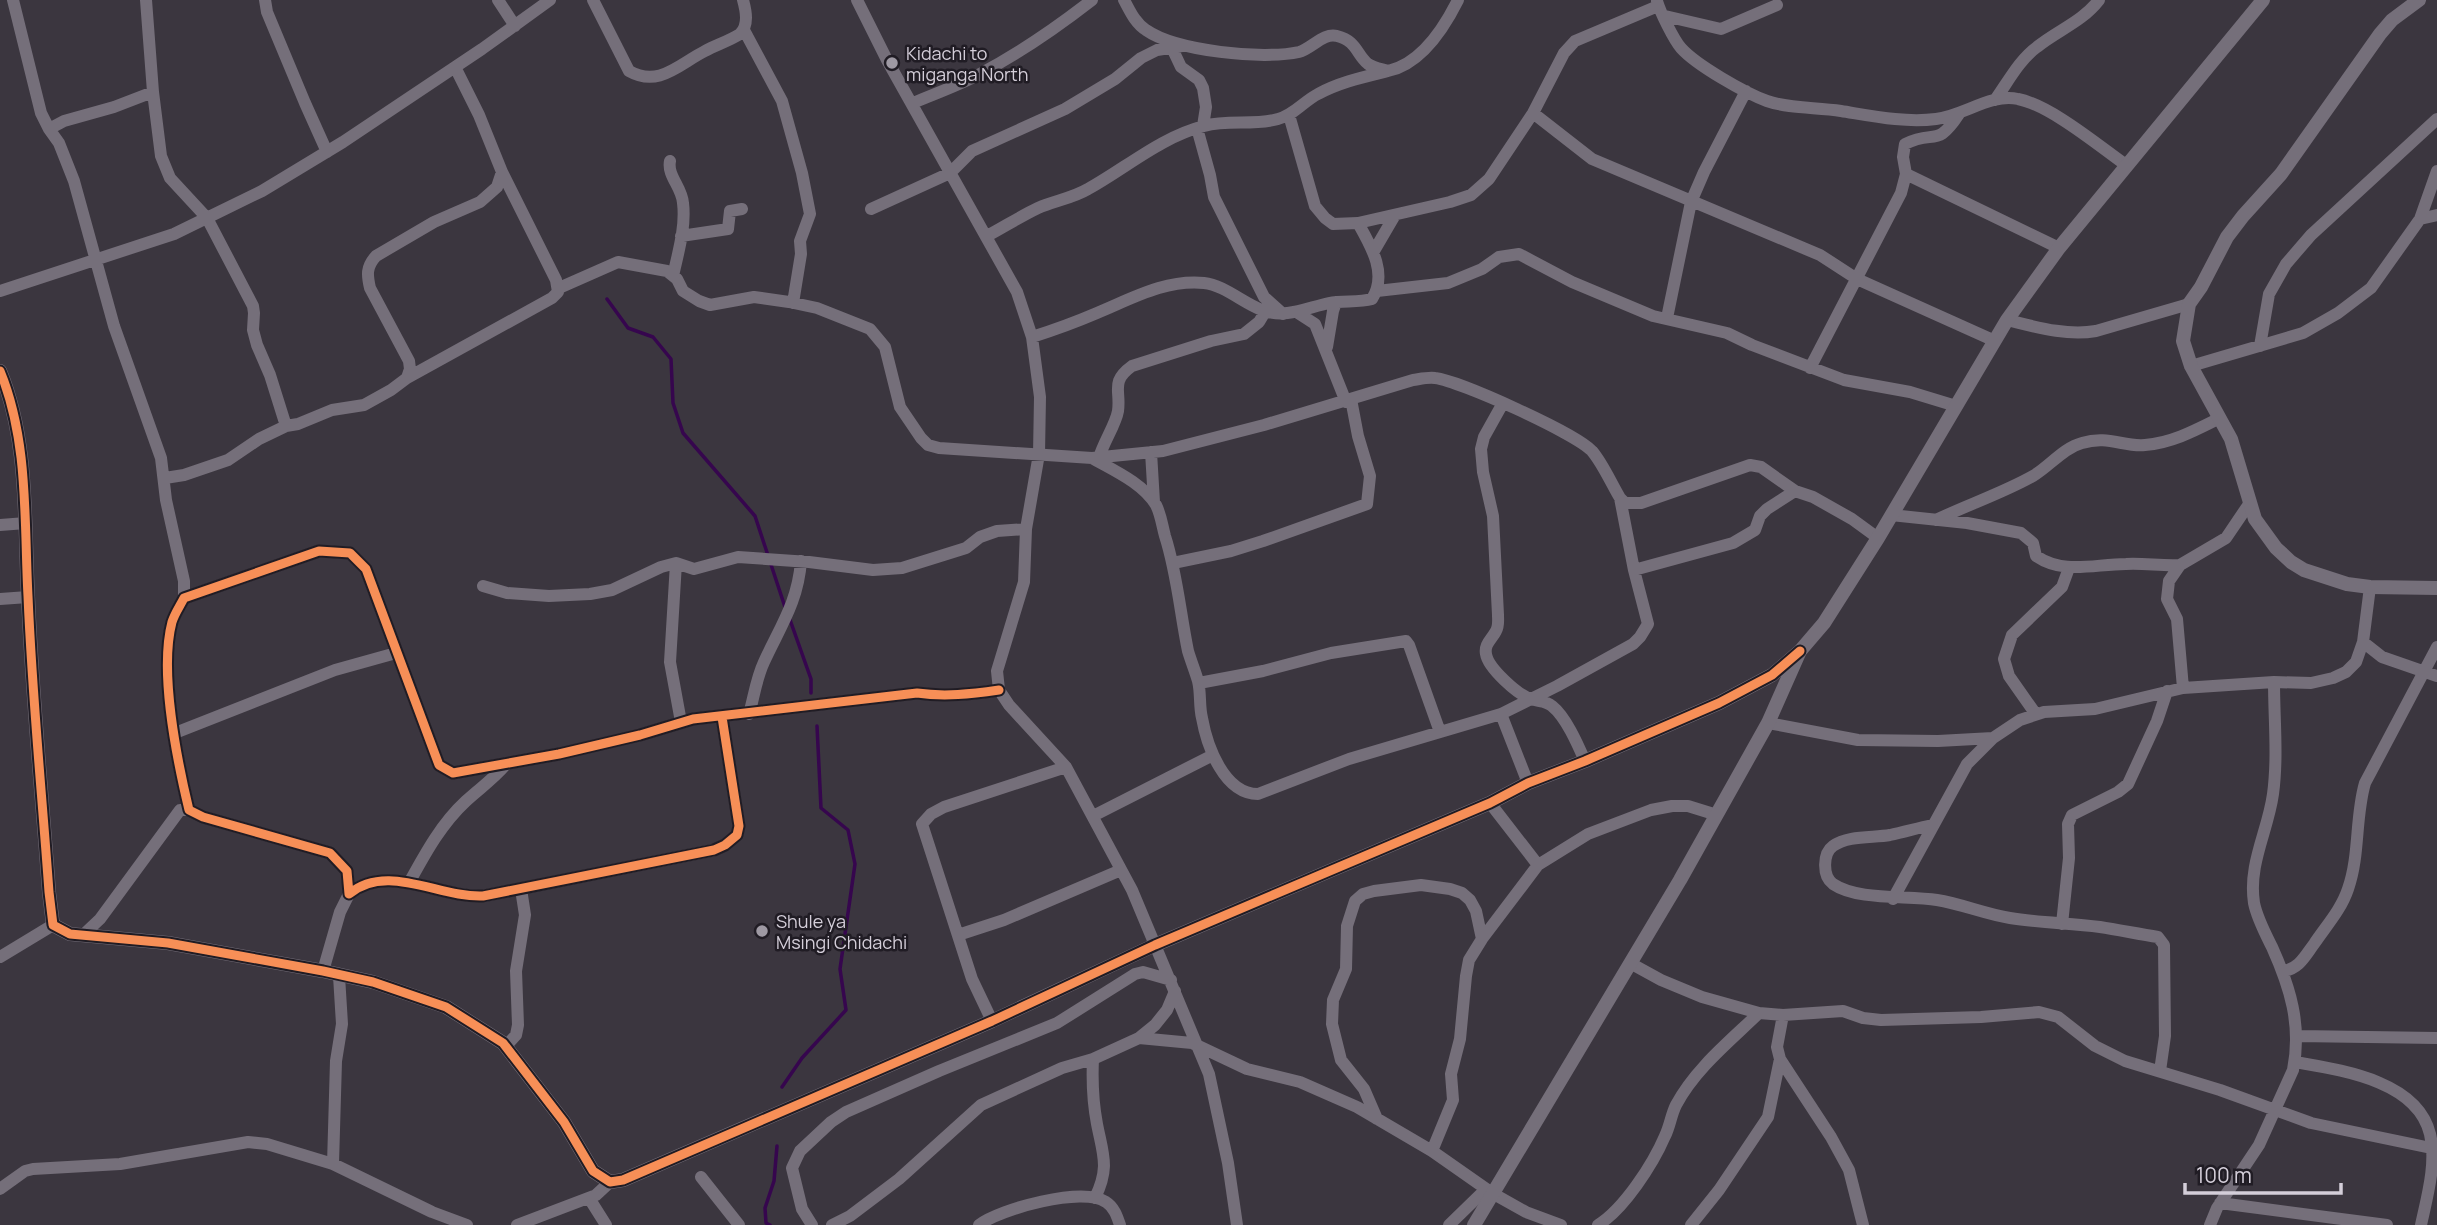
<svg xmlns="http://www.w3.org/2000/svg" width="2437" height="1225" viewBox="0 0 2437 1225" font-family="Manrope,sans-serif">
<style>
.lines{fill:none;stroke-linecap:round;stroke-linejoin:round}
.stream{stroke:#36064e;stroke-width:3.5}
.minor{stroke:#756f7a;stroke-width:12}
.tertiary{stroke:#756f7a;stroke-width:14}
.cycleway-casing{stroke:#201c24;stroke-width:13}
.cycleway{stroke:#f78f57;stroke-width:9}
.poi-dot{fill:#9e99a3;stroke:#201c24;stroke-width:2.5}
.labels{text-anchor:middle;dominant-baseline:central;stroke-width:5;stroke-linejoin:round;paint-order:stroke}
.poi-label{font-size:18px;fill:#d4ced9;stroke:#201c24;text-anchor:start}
</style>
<rect width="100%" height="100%" fill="#3b363f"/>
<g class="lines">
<!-- stream -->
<path class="stream" d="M607 299 628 328 653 337 671 359 673 403 683 433 755 516 785 607
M789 617 811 679V693
M782 1087 802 1058 846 1010 840 969 855 864 848 830 821 808 817 726
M770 1225 766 1223 765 1208 774 1181 777 1146"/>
<!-- minor -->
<path class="minor" d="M13 0 41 113 49 129 59 143 74 181 114 326 161 458 166 500 184 581V598
M146 0 153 92 161 156 170 178 207 218 253 306 254 313 253 330 257 345 270 375 286 426
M265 0 267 12 305 103 327 152
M498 0 515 26
M593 0 629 71C659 88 679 64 705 51 716 45 729 41 740 34 749 25 746 11 743 0
M857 0 887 60 1017 292 1032 337 1040 397 1039 454 1026 529 1024 582 997 671 999 690 1009 705 1066 767 1132 890 1209 1074 1228 1163 1237 1225
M1124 0C1130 11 1135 23 1146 30 1176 51 1263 60 1299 52 1311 49 1324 32 1337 36 1357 41 1356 54 1368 64 1374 68 1382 69 1388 71 1421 64 1444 28 1458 0
M1657 1C1660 12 1674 40 1681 48 1696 65 1745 93 1767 101 1790 109 1817 107 1841 111 1872 116 1905 123 1936 119 1963 116 1991 93 2018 99 2050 105 2099 146 2126 165
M1665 16 1721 29 1777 5
M744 30 782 101 802 173 810 214 800 241 801 254 793 303
M1172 48 1181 67 1199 80 1203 88 1206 107 1203 126
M1995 100C2008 82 2019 60 2037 47 2058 30 2082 22 2099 0
M913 103C934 94 957 86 978 75 1018 54 1056 28 1092 0
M1533 113 1592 159 1820 255 1857 279 1995 341
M1289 115 1315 206 1325 218 1333 224 1358 223 1450 202 1471 195 1489 179 1533 113 1564 53 1575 41 1658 6
M1197 128 1210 175 1214 197 1264 297 1283 314
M49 129 64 121 114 107 153 92
M670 161C667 176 682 187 683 203 686 227 678 253 673 276
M1906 174 1903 157 1905 144C1935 129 1936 149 1959 114
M871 209 950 173 972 151 1065 109 1115 79 1141 58 1157 50 1182 46
M2420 219 2437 171
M681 236 728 229 730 211 742 209
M987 236C1004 227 1021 216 1038 208 1054 201 1073 198 1088 189 1126 168 1161 137 1204 126 1228 119 1254 126 1278 119 1294 115 1304 101 1318 94 1340 82 1364 77 1388 71
M1374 251 1395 215
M559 288 618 262 667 271 677 279 683 291 699 301 710 305 754 297 789 302 817 308 870 329 885 347 900 407 921 438 928 445 939 448 1092 458 1163 451 1264 425 1413 380C1420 379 1428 377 1435 378 1460 381 1575 433 1592 451 1603 464 1611 483 1620 498L1625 503H1641L1750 465 1761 467 1795 491 1813 497 1852 519 1878 538
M0 291 174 234 262 191 343 142 482 49 550 0
M1377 291 1448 283 1482 269 1499 257 1519 254 1572 282 1653 316 1727 333 1752 345 1844 380 1910 392 1956 406
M1298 313 1315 324 1346 402
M1667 318 1691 202 1704 172 1746 91
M2007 320C2036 327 2066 336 2096 331L2189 304
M1032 337C1054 330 1076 322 1097 313 1131 299 1166 279 1204 283 1224 285 1243 303 1262 310 1285 319 1306 308 1329 303 1343 300 1358 303 1372 299 1388 274 1371 246 1358 223
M2260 346 2269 294 2286 264 2311 235 2437 119
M1327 347 1333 311 1336 302
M2191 366 2303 333 2338 313 2371 288 2420 219 2437 215
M1810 368 1901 193 1906 174 2059 248
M407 378 552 298 558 292 556 280 502 172
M1503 403 1484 437 1481 449 1483 472 1493 516 1498 615C1498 620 1499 626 1496 631 1492 639 1484 644 1486 654 1488 668 1518 695 1531 699 1539 702 1545 700 1552 706 1566 717 1578 745 1585 761
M1151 452 1154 502
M1092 458C1113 470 1143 483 1156 505 1161 515 1162 525 1165 536 1177 573 1180 612 1188 651 1191 661 1195 671 1198 681 1201 693 1199 706 1202 718 1207 746 1224 794 1258 794L1349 759 1501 714 1557 686 1633 644 1640 637 1648 624 1634 570 1620 498
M1099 458C1103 443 1116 424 1118 411 1121 390 1110 382 1132 366L1211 341 1244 334 1259 322 1265 312
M165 478 184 475 228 460 259 439 286 426 298 424 332 410 364 405 391 390 407 378 410 369 409 361 370 288C367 275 366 267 376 256L434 222 480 202 497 187 502 172 479 115 455 67
M1891 515 1967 523 2021 533 2033 543 2036 556C2064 575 2094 564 2126 564 2144 563 2162 566 2180 565
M1936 520C1967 505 2003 493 2033 476 2050 466 2063 448 2082 443 2108 435 2123 447 2145 445 2172 443 2196 430 2220 418
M0 525 26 523
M676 563 670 662 681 722
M1173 563 1231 551 1263 541 1367 504 1370 476 1358 436 1351 399
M1634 570 1733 543 1755 530 1760 516 1767 509 1795 491
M483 586 507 593 549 596 590 594 612 590 661 567 676 563 694 569 738 557 809 562 873 570 902 568 966 548 980 537 997 531 1026 529
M0 599 28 597
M2363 642 2382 657 2437 676
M1199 683 1263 671 1331 653 1406 641 1409 645 1440 732
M2183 688 2177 619 2167 599 2169 581 2180 565 2226 538 2249 504
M2035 713 2009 676 2004 659 2012 635 2062 587 2069 568
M749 714C754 697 756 679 764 662 780 627 798 602 801 561
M1501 714 1528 783
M722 717 739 826 737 835 725 845 714 850 483 896C439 898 387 862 349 894L347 871 330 853 203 817 189 810C177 760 159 671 172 622 175 613 180 606 184 598L319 551 350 553 366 569 439 765 453 773 559 754 640 735 693 719 917 693C945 697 971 694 999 690
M1768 723 1858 740 1938 741 1993 738
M175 733 335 670 396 653
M1490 803 1538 865
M1093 816 1213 755
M1932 825C1918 828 1904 832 1890 835 1873 838 1848 835 1833 846 1823 853 1822 876 1833 884 1858 901 1908 895 1937 900 1962 904 1985 914 2010 918 2040 923 2070 923 2100 927 2119 930 2139 934 2158 937L2164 945 2165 1036 2160 1071
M409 883C425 854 441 824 466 801 480 788 495 778 507 763
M1893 899 1967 764 1993 738 2020 720 2044 712 2095 709 2183 688 2274 682 2311 683 2333 678 2346 672 2356 662 2363 642 2370 587
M2062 924 2069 858 2068 824 2072 815 2118 792 2128 784 2157 721 2167 691
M958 935 1004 920 1121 870
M82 936 100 919 180 810H189
M0 957 53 925
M1630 963 1661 980 1702 997 1759 1013 1783 1015 1843 1011 1863 1018 1881 1020 1981 1017 2039 1012 2058 1017 2095 1046 2125 1061 2220 1090 2311 1123 2431 1148
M323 971 340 912 349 894
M2283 971C2299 969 2305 956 2314 944 2326 926 2341 910 2348 889 2360 855 2355 817 2365 783L2437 647
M1783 1015 1777 1047 1780 1059 1831 1137 1849 1170 1863 1225
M992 1021 972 979 922 824 931 814 944 807 1066 767
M2297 1036 2437 1038
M1139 1038 1192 1043 1247 1069 1300 1082 1357 1107 1432 1151 1492 1193 1526 1212 1561 1225
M506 1046 516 1035 518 1025 516 971 525 915 521 889
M1093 1059C1092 1080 1093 1103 1097 1124 1103 1155 1110 1167 1095 1198
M2295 1062C2340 1070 2417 1080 2430 1134 2437 1163 2427 1197 2421 1225
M1377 1119 1364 1089 1341 1060 1332 1024 1333 1000 1346 969 1347 926 1355 901 1363 894 1374 891 1421 885 1450 889 1462 893 1470 900 1476 911 1482 939
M1432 1151 1453 1100 1451 1074 1460 1039 1466 976 1469 960 1482 939 1538 865 1588 834 1651 810 1672 806H1688L1717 815
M333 1164 336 1061 342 1024 339 976
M701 1177 739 1225
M0 1189 25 1171 33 1169 120 1164 248 1142 267 1144 333 1164 432 1212 467 1225
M589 1198 606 1225
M2220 1203 2387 1225
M517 1225 596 1195 610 1182
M812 1225 802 1209 792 1168 800 1151 831 1122 846 1112 939 1071 1057 1023 1135 974 1143 972 1171 980
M832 1225 850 1216 899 1179 981 1105 1062 1068 1093 1059 1139 1038 1155 1025 1167 1010 1175 991
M979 1225C1000 1209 1083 1186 1106 1202 1114 1207 1117 1216 1120 1225
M1449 1225 1486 1189
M1598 1225C1624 1209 1653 1164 1665 1136 1670 1126 1671 1115 1676 1105 1695 1069 1730 1041 1759 1013
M1691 1225 1719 1190 1768 1117 1780 1059
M2210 1225 2217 1208 2259 1145 2293 1070C2302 1025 2290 987 2272 947 2265 933 2257 918 2254 903 2248 864 2268 831 2273 794 2278 757 2274 719 2274 682"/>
<!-- tertiary -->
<path class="tertiary" d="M2419 0 2392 20 2380 34 2281 174 2243 216 2227 237 2201 287 2189 304 2183 341 2191 366 2231 439 2255 519 2276 548 2291 562 2304 570 2347 584 2370 587 2437 588
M0 371C29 441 24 522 28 596 32 695 42 794 49 892L53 925 70 934 168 943 323 971 373 982 446 1007 503 1043 564 1122 593 1171 610 1182 623 1180 992 1021 1155 945 1490 803 1528 783 1585 761 1719 703 1772 675 1800 651
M1474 1225 1680 880 1768 723 1800 651 1824 623 1878 538 2007 320 2059 248 2263 0"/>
<defs>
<path id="cycleway" d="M0 371C29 441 24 522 28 596 32 695 42 794 49 892L53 925 70 934 168 943 323 971 373 982 446 1007 503 1043 564 1122 593 1171 610 1182 623 1180 992 1021 1155 945 1490 803 1528 783 1585 761 1719 703 1772 675 1800 651
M722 717 739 826 737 835 725 845 714 850 483 896C439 898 387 862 349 894L347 871 330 853 203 817 189 810C177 760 159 671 172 622 175 613 180 606 184 598L319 551 350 553 366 569 439 765 453 773 559 754 640 735 693 719 917 693C945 697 971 694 999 690"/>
</defs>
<!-- cycleway casing -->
<use href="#cycleway" class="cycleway-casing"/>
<!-- cycleway -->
<use href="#cycleway" class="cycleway"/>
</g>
<!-- markers -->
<g class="poi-dot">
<circle cx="892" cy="63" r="7"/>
<circle cx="762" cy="931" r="7"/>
</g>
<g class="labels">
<!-- poi labels -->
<g class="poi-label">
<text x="906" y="53">Kidachi to<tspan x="906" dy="21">miganga North</tspan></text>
<text x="776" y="921">Shule ya<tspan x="776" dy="21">Msingi Chidachi</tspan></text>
</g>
</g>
<!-- scale -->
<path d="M2185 1183v10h156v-10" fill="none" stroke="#d4ced9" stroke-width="3.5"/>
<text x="2196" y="1183" font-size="21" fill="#d4ced9" stroke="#201c24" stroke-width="5" paint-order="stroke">100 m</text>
</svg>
